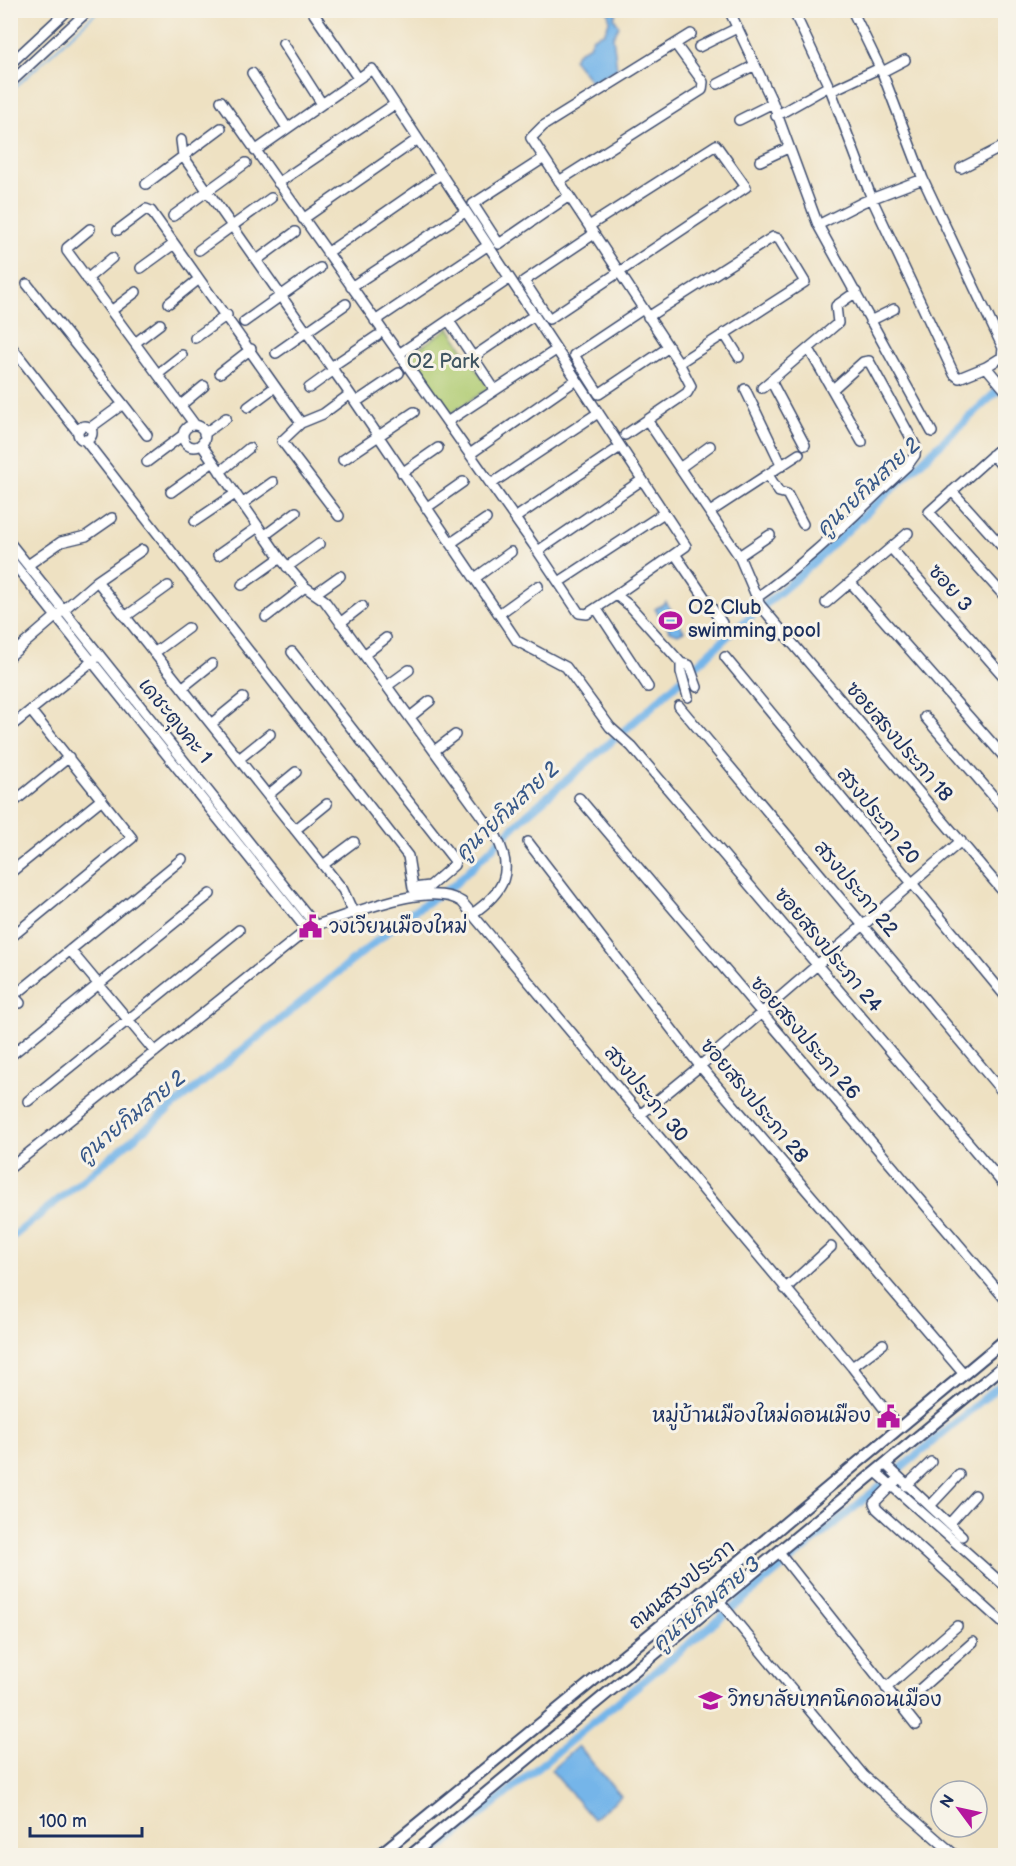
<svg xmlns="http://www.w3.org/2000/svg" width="1016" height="1866" viewBox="0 0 1016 1866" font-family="'Balsamiq Sans','Playpen Sans Thai',sans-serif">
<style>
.green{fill:#afcb71;stroke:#657d68;stroke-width:1.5}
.water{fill:#75b5e9;stroke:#4872a4;stroke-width:1.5}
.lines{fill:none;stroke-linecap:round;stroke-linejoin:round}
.stream{stroke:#75b5e9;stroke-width:2}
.canal{stroke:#75b5e9;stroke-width:8}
.minor-casing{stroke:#3b4a6d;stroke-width:12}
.major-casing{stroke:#3b4a6d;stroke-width:14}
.minor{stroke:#fff;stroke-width:9}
.major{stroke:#fff;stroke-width:10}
.labels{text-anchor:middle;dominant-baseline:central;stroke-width:6;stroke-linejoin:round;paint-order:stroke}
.park-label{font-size:20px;fill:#405663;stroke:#f7f3e8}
.street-label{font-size:20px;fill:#1b2f5e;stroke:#f7f3e8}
.poi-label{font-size:20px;fill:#1b2f5e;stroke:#f7f3e8;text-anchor:start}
.water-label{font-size:21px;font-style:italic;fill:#365788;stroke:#f7f3e8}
</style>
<rect width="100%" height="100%" fill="#f7f3e8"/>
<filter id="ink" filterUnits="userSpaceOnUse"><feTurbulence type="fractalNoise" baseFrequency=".0167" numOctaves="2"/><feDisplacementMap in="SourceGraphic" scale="12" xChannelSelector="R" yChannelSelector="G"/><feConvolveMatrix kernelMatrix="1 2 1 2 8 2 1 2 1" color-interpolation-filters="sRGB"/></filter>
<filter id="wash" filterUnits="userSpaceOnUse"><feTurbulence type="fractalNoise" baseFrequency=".008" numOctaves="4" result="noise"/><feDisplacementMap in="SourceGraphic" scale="24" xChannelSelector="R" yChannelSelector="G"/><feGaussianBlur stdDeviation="1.35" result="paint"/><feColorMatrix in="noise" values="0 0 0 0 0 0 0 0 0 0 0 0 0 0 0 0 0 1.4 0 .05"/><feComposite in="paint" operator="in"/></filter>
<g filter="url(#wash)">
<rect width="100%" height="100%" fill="#eee1c2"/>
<!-- green -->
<path class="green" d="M449 328 489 388 450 414 409 355Z"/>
<!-- water -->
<path class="water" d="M606 11H621H617L614 18 619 26 613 37 617 69 592 83 573 59 577 53 590 45 593 37 604 33 609 22V12Z
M666 602 684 631 678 634 670 631 655 609Z
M578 1746 621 1796 593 1819 551 1770Z"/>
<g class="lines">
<!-- stream -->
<path class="stream" d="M10 92 99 10"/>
<!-- canal -->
<path class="canal" d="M10 1239 411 913 454 885 526 815 648 710 731 633 792 582 1006 383
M430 1856 830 1528 1006 1380"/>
</g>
</g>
<g filter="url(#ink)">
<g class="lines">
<defs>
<path id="minor" d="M729 10 773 103 818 225 932 432
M793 10 831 91 872 199 954 374 959 378 986 367 1002 357 1003 348 923 179 882 72 852 10
M314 14 358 78
M283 43 322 104
M699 47 737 28
M10 64 68 10
M882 72 905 60
M252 73 287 128
M10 83 89 10
M718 84 755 65
M831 91 880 68
M221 101 533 544 579 613 587 614 616 595 630 606 681 663
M776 116 829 86
M739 120 773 103
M181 140 183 156 350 394 517 641 566 667 610 727 632 747 1006 1187
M255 151 372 69 686 546 616 595
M544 158 473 204 499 244 569 196
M760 161 788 148
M961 168 1006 145
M559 181 702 90 703 82 676 45
M278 183 395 104
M146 184 221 128
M173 216 246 163
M303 219 418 139
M818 225 863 202 923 179
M589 226 716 145 746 187 549 319 524 281 594 234
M90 229 67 248V251L195 425
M118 230 146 209 151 211 301 423
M199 250 271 198
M327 253 441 174
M257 260 295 232
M141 268 174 244
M87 279 112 258
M27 284 123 404 90 428
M351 287 465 212
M169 303 199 279
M643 309 574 355 599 394 669 347
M111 311 136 292
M648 317 773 237 779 239 805 282 679 363
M375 321 487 246
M449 321 495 390
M870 321 894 309
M244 322 320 268
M724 333 739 357
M195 338 227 315
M135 343 160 324
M10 345 77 431
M809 349 862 442
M276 353 346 304
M399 354 509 279
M473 357 533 316
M331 367 377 336
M986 367 1006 391
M220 373 251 349
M158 374 182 355
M771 381 805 445
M309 388 334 370
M762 388 838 323 836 306 856 292
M745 389 782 466
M356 402 399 373
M123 404 147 435
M181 405 204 386
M248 407 275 387
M647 420 739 556 760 605 1006 895
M447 422 556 350
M183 436a11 11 0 1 1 22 0a11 11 0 1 1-22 0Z
M78 433a7 7 0 1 1 14 0a7 7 0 1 1-14 0Z
M204 434 226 418
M625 435 687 393 691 386 679 363 531 138 543 126 691 34
M85 440 408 856 413 888 417 894
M1006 443 929 512 1006 598
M201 444 280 558 305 587 324 600 496 836C515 872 504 892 472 914
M470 454 576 380
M992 455 1006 470
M343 460 414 412
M147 462 183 435
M681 467 710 446
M220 472 249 448
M402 473 438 448
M768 475 779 492 787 494 803 524
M491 484 598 413
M952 491 1006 551
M171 492 213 462
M242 504 273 482
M426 508 463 482
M710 512 799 454
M339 516 282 441 301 423 323 414 350 394
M515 518 620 447
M195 521 235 494
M264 536 296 512
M10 543 312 921
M451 543 486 519
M891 548 1006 679
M538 551 642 480
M675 554 722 623
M218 555 258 527
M739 556 770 535
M10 559 307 930 313 932 316 929 312 921 306 926
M28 565 61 542 86 536 112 518
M287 567 319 544
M475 578 511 552
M97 581 343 890 354 914
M559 582 664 513
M851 583 1006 759
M242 585 280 558
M316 593 340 576
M756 598C811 560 857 512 907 466L915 455 916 447 869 361 863 362 833 389
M826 603 908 533
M596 608 648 687
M499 614 538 586
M125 617 168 586
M266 617 305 587
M340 623 362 606
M292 652 455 861 454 865 430 886 413 888
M154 653 188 628
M364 655 386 638
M10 656 97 581 142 550
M725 657 1006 997
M387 686 409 670
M182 688 212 664
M688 697 681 672V663L689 665 697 687
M679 706 1006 1096
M410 717 430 701
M925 717 1006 811
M211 724 243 698
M10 727 95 659
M434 751 455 735
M239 759 270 734
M268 795 296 772
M579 798 1006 1300
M10 805 69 757
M295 830 327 804
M528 842 700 1066 964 1374
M323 865 354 842
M10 873 102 799
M316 925C353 914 429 880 462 902L852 1367 899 1428
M10 938 132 838 31 711
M70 950 155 1052
M20 991 182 859
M10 992 20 1003
M10 1056 210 894
M28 1101 239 930
M640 1115 700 1066 961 841
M10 1168 307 930
M785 1289 831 1247
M852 1367 883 1344
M885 1464 962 1536
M876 1472 1006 1587
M898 1479 874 1503 877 1509 1006 1626
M906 1486 931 1462
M930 1506 959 1475
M949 1524 975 1495
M779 1552 916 1725
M720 1602 864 1776 956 1856
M886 1688 957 1626
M901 1706 973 1642"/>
<path id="major" d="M378 1856 747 1555 1006 1339
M410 1856 1006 1364"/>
</defs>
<!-- minor casing -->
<use href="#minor" class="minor-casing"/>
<!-- major casing -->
<use href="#major" class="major-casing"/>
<!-- minor -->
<use href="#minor" class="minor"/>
<!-- major -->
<use href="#major" class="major"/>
</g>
</g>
<!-- icons -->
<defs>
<symbol id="stadium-bare" viewBox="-9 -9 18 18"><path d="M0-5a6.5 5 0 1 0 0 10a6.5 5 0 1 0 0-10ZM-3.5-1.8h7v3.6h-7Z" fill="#b5179e" stroke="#f7f3e8" stroke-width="2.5" paint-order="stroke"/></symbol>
<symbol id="civic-bare" viewBox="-9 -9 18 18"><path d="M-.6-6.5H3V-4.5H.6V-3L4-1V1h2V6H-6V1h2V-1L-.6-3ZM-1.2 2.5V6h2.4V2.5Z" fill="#b5179e" stroke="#f7f3e8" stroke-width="2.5" paint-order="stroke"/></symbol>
<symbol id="university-bare" viewBox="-9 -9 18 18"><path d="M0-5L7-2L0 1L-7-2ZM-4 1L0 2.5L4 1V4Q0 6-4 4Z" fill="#b5179e" stroke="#f7f3e8" stroke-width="2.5" paint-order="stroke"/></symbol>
</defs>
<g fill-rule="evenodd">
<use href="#stadium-bare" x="654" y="604" width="33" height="33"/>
<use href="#civic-bare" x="294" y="910" width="33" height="33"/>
<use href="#civic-bare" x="872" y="1400" width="33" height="33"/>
<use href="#university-bare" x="694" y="1684" width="33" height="33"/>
</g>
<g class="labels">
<!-- park labels -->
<g class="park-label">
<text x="443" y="362">O2 Park</text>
</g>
<!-- street labels -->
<g class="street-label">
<text transform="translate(950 588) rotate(49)">ซอย 3</text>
<text transform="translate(175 721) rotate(51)">เดชะตุงคะ 1</text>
<text transform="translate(899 742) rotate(49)">ซอยสรงประภา 18</text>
<text transform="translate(878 816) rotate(51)">สรงประภา 20</text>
<text transform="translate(856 889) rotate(50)">สรงประภา 22</text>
<text transform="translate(828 950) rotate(50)">ซอยสรงประภา 24</text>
<text transform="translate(805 1038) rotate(49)">ซอยสรงประภา 26</text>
<text transform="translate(646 1094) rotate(50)">สรงประภา 30</text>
<text transform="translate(754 1101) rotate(50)">ซอยสรงประภา 28</text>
<text transform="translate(682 1585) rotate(-39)">ถนนสรงประภา</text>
</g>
<!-- poi labels -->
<g class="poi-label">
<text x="688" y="608">O2 Club<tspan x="688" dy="23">swimming pool</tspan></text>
<text x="329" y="927">วงเวียนเมืองใหม่</text>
<text x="871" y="1416" text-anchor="end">หมู่บ้านเมืองใหม่ดอนเมือง</text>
<text x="728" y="1700">วิทยาลัยเทคนิคดอนเมือง</text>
</g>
<!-- water labels -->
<g class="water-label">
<text transform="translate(868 487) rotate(-43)">คูนายกิมสาย 2</text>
<text transform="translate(507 811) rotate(-43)">คูนายกิมสาย 2</text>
<text transform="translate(131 1117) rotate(-39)">คูนายกิมสาย 2</text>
<text transform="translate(706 1604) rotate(-40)">คูนายกิมสาย 3</text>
</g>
</g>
<!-- margin -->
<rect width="1016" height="1866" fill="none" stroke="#f7f3e8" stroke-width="36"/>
<!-- north arrow -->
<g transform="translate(959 1809) rotate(303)"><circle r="28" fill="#f7f3e8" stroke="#9fa5b1" stroke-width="1.5"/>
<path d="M0-4.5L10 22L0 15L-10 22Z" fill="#b5179e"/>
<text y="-9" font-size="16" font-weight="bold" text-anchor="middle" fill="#1b2f5e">N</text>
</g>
<!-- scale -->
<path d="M30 1827v9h112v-9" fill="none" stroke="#1b2f5e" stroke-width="3"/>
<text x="39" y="1827" font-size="18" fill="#1b2f5e" stroke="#f7f3e8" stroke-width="4.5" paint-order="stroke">100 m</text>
</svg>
